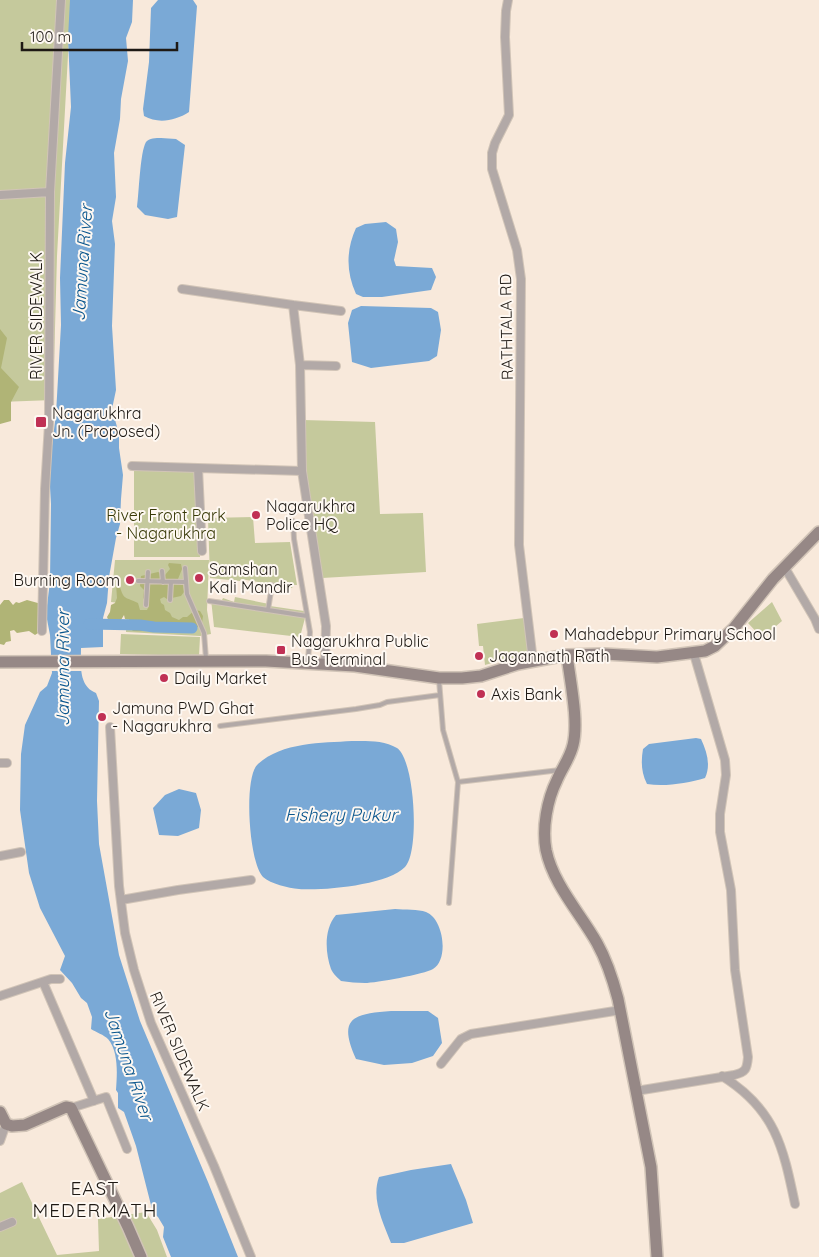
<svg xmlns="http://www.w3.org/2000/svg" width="819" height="1257" viewBox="0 0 819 1257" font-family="Quicksand,sans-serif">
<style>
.green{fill:#c5c99c}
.forest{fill:#b0b476}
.water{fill:#7aa9d6}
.pier{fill:#f8e9db}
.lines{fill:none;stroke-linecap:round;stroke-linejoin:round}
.canal{stroke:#7aa9d6;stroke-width:11}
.lane-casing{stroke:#d1c4b7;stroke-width:6}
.street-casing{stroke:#d1c4b7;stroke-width:10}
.secondary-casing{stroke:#d1c4b7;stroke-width:14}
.lane{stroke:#b2a9a7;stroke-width:4}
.street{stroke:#b2a9a7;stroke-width:8}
.secondary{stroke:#968886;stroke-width:11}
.poi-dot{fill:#c03054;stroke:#fef8f2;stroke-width:2}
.labels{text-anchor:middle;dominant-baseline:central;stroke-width:4;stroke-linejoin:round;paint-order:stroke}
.street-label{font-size:16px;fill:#1e1914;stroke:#fef8f2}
.poi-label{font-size:16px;fill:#1e1914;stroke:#fef8f2;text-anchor:start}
.park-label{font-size:16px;fill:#383907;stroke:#fef8f2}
.water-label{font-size:18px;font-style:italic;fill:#09558d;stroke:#fef8f2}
.quarter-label{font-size:19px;letter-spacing:1px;fill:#1e1914;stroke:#fef8f2}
</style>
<rect width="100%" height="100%" fill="#f8e9db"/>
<!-- green -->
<path class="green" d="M0 0H71L57 256 53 400 0 402Z
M303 420 375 422 380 514 423 513 426 572 322 578 304 470Z
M134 468 197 470 200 557H134Z
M253 517 255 543 290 542 297 585H294L292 588 241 579 240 581 210 578 208 518Z
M115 560H209L207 610 211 634 200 636 126 632 127 604 111 602Z
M235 597 269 604 270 606 304 611 305 618 300 637 214 627 211 599 222 600 223 598 234 602Z
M772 602 782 621 762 638 748 623Z
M524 618 529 656 506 659 485 665 483 646H479L477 624Z
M121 634 200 637 199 656 120 654Z
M22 1182 57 1255 99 1251 98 1219 146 1212 157 1230 167 1257H0V1193Z"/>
<!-- forest -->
<path class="forest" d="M0 329 7 338 1 368 19 387 11 402V421L0 424Z
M169 563 181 564 182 569 178 579 180 580 181 585 183 584 184 592 181 596 167 599 164 597 160 599 161 603 164 605 165 610 170 613 172 617 179 620 183 617H187L195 610 200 611 203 616 202 623C199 626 196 629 192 630 184 634 177 629 169 630 156 630 145 632 133 631L128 626 129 619H125L124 615 118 625 114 626 110 624 107 617 110 612 111 605 115 603 117 598 116 584H119C124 600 123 596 138 603L140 610H147L149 606 143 598 144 590 140 586 141 576 158 572 165 575 170 569 168 565Z
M4 600H9L13 605 16 602 19 603 27 600 45 605V623L38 627V633L35 635 29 631 17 633 14 630 10 631 11 641 6 642 4 645 0 644V605Z"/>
<!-- water -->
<path class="water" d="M70 0H133L132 22 126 38 128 61 121 99 120 119 114 153 116 197 112 221 115 244 112 326 116 390 112 409 119 434V448L123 475 121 499 120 524 116 538 109 577 107 603 103 618V647L81 648C81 664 78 686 96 693L99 701 97 801 99 844 119 955 140 1021 208 1182 238 1257H171L163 1237 164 1227 158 1217 153 1213 136 1146 124 1112 118 1108V1093L116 1090C117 1075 119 1052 108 1039 104 1035 96 1032 91 1029L92 1017 87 1003 81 998 72 983 60 970 65 956 40 908 29 873 20 810 21 754 25 725 40 692 47 686 52 673 50 635 46 614 50 581 51 504 49 469 56 414 61 325 60 278 65 163 71 107 68 38Z
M158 0H193L197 6 189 112C175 121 158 124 144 116L143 109 149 62 151 8Z
M161 138 176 139 185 145 177 217 168 219 145 215 137 207C139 194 140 152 146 142 149 138 156 138 161 138Z
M386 222 396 229 398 242 394 260 396 266 432 268 436 277 431 290 382 297H363L356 294C346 272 346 250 356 228L365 224Z
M361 306 431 308 438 312 441 330 437 356 429 361 371 368 352 362 348 323 352 310Z
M696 738 701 739C707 752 711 765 705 778 688 783 665 787 647 784 641 772 641 761 643 749L649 744Z
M352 741C366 741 384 740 397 748 415 760 420 852 405 867 388 885 323 891 299 889 288 888 271 884 263 877 249 863 243 777 258 764 282 742 322 743 352 741Z
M179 789 196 793 201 810 199 828 178 836 159 835 153 808 165 795Z
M395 909C405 910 418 909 426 912 444 919 449 960 433 969 425 974 375 983 365 983 357 983 349 982 341 981 338 978 333 974 331 969 325 952 324 929 336 915Z
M391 1011H428L438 1018 442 1043 433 1056 412 1063 384 1065 356 1059C337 1017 354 1014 391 1011Z
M451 1164 466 1200 473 1223 404 1243H391C383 1222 371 1199 379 1177L411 1170Z"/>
<!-- pier -->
<path class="pier" d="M49 657H84V671H49Z"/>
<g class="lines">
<!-- canal -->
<path class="canal" d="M89 624 140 625 154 627 192 628"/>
<defs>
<path id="lane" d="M293 521 294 539 310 632 308 661
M185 568 187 594 204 633 206 659
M162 571 163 582
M138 581 186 582
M170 600 171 582
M209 601 307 616
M146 605 148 572
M268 610 272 585
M439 680 443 730 458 782 449 903
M220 726 356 709 380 705 387 702 440 695
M458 782 560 770"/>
<path id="street" d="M508 0 506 11 505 37 509 115 495 143 492 153V169L517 250 521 279 519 545 533 661
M0 195 50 192
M182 289 293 305 300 365 302 471 326 626 325 664
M293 305 341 311
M300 365 336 366
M132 466 302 471
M198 468 202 551
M785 568 815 619 819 629
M42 631 45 489 49 424 50 192 61 0
M110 727 119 886 125 933 134 970 151 1023 214 1166 251 1257
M0 763H7
M0 856 21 852
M121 900 178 890 251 880
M43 982 94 1101
M0 996 51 979H60
M441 1064 461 1039 471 1034 621 1010
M722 1076C775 1109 783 1146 795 1204
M636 1091 734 1075C746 1072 747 1069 748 1057L735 970 731 890 720 832V814L726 775 725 760 694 654
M71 1108 106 1097 127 1149
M0 1141 6 1124
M0 1227 12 1222"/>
<path id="secondary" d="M567 655C570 681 579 721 573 745 570 758 562 768 557 780 547 800 542 828 546 850 553 884 580 913 597 943 607 961 613 980 618 999L651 1167 657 1257
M0 662 266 661 355 666 439 678H462L481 676 518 664 567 655 604 654 657 657 705 651 715 646 734 628 773 579 819 532
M0 1112 6 1124 12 1126 25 1125 66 1107 71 1108 128 1227 141 1257"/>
</defs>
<!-- lane casing -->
<use href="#lane" class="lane-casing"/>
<!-- street casing -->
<use href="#street" class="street-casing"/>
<!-- secondary casing -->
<use href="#secondary" class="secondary-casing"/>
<!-- lane -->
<use href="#lane" class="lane"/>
<!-- street -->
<use href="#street" class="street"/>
<!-- secondary -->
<use href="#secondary" class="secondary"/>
</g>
<!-- markers -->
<g class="poi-dot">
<rect x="35" y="416" width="12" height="12" rx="2.5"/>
<circle cx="256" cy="515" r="5"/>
<circle cx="199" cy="578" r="5"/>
<circle cx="130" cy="580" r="5"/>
<circle cx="554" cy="634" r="5"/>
<rect x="276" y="645" width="10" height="10" rx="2.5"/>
<circle cx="479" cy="656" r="5"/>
<circle cx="164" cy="678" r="5"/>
<circle cx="481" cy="694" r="5"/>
<circle cx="102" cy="717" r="5"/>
</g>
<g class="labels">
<!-- street labels -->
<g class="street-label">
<text transform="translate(36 316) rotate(-90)">RIVER SIDEWALK</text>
<text transform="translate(506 327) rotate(-91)">RATHTALA RD</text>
<text transform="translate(180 1051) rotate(67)">RIVER SIDEWALK</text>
</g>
<!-- poi labels -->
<g class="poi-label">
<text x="52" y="413">Nagarukhra<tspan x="52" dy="18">Jn. (Proposed)</tspan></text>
<text x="266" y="506">Nagarukhra<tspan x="266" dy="18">Police HQ</tspan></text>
<text x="209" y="569">Samshan<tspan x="209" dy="18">Kali Mandir</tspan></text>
<text x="120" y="580" text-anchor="end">Burning Room</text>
<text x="564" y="634">Mahadebpur Primary School</text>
<text x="291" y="641">Nagarukhra Public<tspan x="291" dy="18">Bus Terminal</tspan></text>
<text x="489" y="656">Jagannath Rath</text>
<text x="174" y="678">Daily Market</text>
<text x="491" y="694">Axis Bank</text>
<text x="112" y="708">Jamuna PWD Ghat<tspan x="112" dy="18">- Nagarukhra</tspan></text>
</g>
<!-- park labels -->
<g class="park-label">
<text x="166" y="515">River Front Park<tspan x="166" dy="18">- Nagarukhra</tspan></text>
</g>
<!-- water labels -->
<g class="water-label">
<text transform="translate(82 263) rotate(-86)">Jamuna River</text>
<text transform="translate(62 668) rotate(-90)">Jamuna River</text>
<text x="341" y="814">Fishery Pukur</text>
<text transform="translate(129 1064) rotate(71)">Jamuna River</text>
</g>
<!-- quarter labels -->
<g class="quarter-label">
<text x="95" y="1188">EAST<tspan x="95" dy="22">MEDERMATH</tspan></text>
</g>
</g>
<!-- scale -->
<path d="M22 42v8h155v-8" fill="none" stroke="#1e1914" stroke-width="2.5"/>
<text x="30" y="42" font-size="15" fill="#1e1914" stroke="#fef8f2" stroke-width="4" paint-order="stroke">100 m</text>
</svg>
